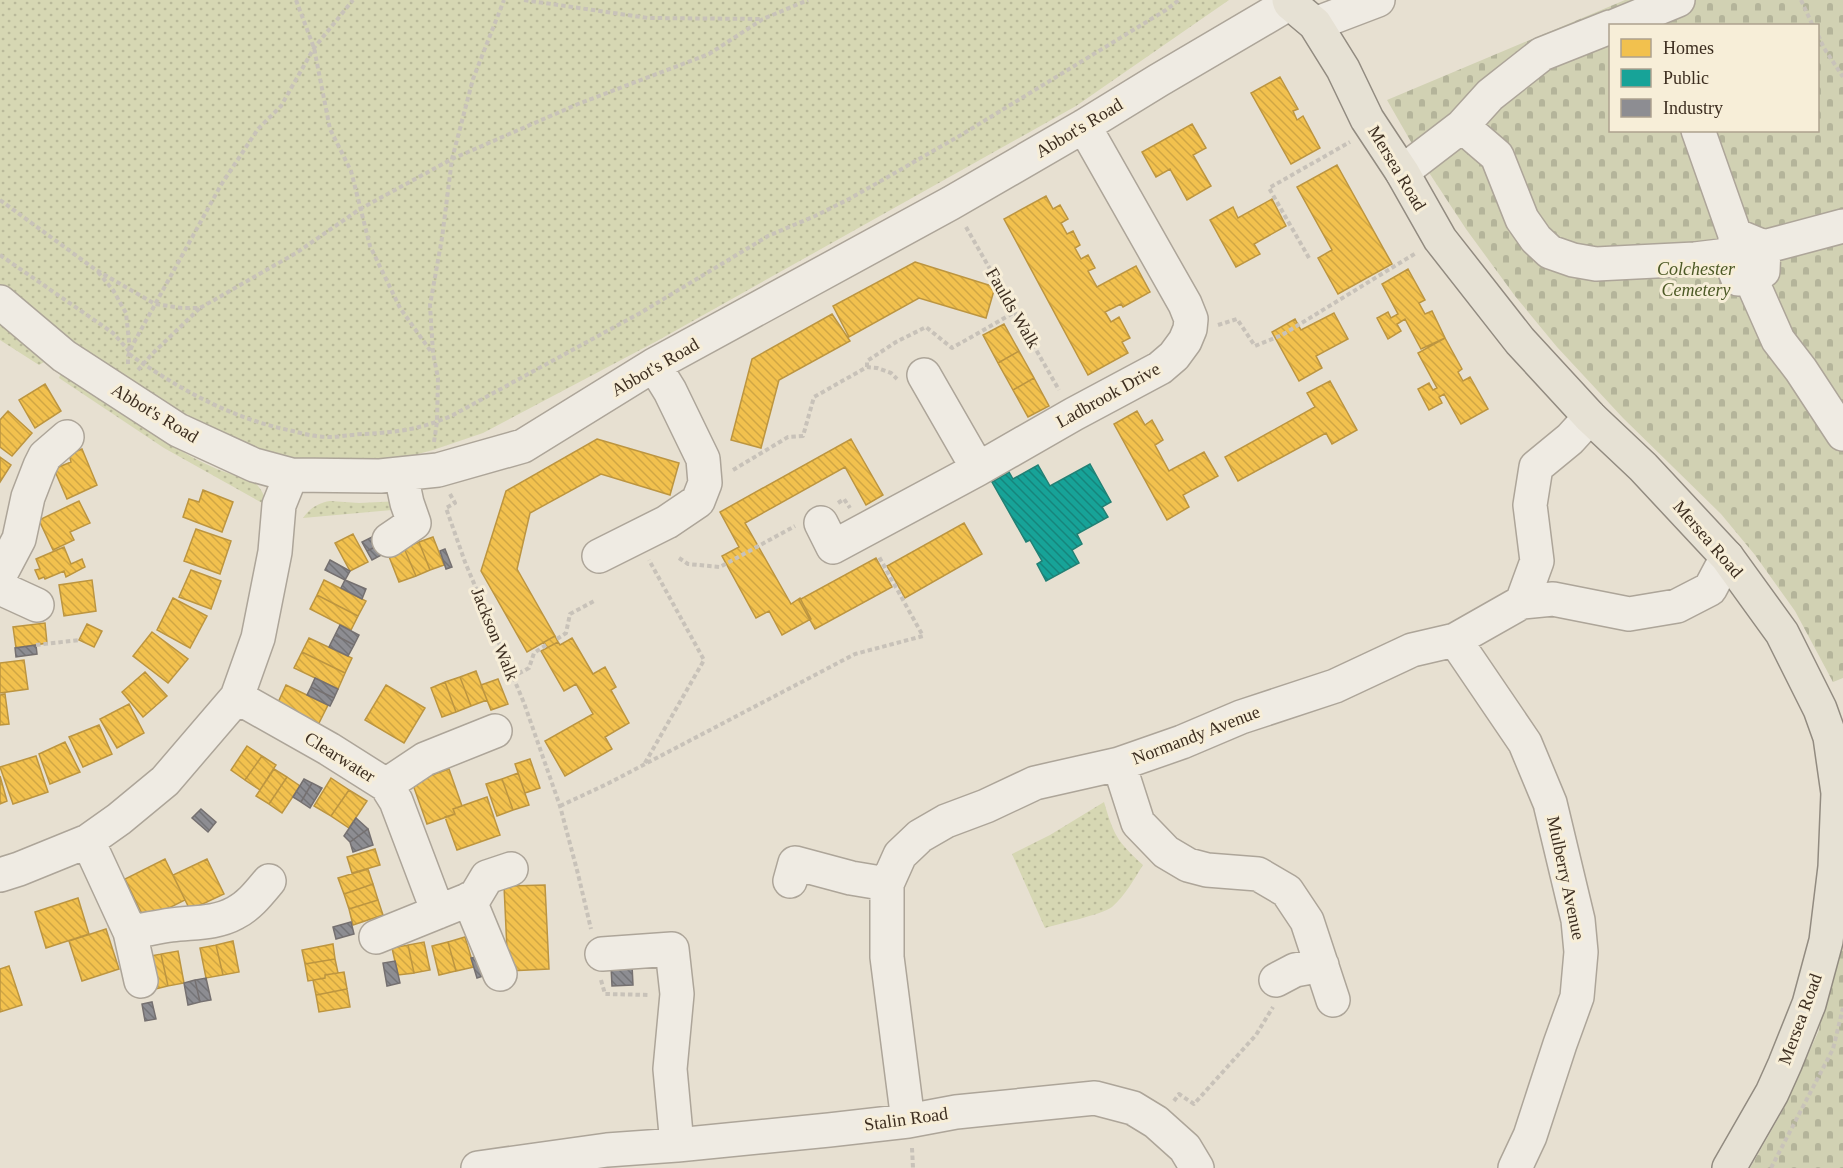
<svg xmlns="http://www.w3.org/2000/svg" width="1843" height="1168" viewBox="0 0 1843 1168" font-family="Georgia,serif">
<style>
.grass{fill:url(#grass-dots)}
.cemetery{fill:url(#cemetery-stones);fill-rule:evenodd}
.homes{fill:url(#homes-back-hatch);stroke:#bc9540;stroke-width:1.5}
.public{fill:url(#public-back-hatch);stroke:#228074;stroke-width:1.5}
.industry{fill:url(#industry-back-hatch);stroke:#757070;stroke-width:1.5}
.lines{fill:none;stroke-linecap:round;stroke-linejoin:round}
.minor-casing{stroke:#ada599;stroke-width:36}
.major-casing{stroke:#928b80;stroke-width:36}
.path{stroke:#c8c2b9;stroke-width:4;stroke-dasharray:4.5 3;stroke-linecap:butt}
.minor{stroke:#efebe3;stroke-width:33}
.major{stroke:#e6e1d4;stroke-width:33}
.labels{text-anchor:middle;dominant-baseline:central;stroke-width:6;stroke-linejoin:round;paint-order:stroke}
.street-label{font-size:18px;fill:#3d2e20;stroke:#f7eed8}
.park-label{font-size:18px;font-style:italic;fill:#4d5a26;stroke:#f7eed8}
</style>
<defs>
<pattern id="grass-dots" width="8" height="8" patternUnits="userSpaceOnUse" patternTransform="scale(1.5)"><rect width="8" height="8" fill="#d6d7b3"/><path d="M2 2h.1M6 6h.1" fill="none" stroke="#b9b99a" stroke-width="1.8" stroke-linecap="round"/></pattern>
<pattern id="cemetery-stones" width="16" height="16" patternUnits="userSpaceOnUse" patternTransform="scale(1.5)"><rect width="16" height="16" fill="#d1d1b3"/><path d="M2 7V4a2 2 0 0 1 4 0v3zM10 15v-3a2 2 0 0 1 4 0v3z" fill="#b4b49a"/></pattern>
<pattern id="homes-back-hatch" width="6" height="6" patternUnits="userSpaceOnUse" patternTransform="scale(1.5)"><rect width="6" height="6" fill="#f2c14e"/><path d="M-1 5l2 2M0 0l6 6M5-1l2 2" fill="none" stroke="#d0a644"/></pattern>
<pattern id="public-back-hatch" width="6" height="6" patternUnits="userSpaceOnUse" patternTransform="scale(1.5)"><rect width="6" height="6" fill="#17a398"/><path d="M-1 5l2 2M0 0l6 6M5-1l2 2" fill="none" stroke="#16857c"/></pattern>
<pattern id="industry-back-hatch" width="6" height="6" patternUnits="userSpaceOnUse" patternTransform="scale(1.5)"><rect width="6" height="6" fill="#8d8d92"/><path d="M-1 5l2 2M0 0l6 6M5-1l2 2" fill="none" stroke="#747477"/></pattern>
</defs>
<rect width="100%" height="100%" fill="#e7e0d1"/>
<!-- grass -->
<path class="grass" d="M0 0H1229L1076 106 657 341 483 433 433 450 399 459 330 464 267 453 211 433 91 357 0 289Z
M0 322 49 359 39 365 0 340Z
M63 368C112 403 161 445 217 469 228 474 247 478 256 484 262 489 265 498 267 504H264L164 448 59 378Z
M330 501 359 503 401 501 403 509 303 518C310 508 318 503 330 501Z
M1104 802C1114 836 1117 841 1143 865 1134 879 1125 896 1112 907 1101 915 1061 923 1045 928L1012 854 1050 835Z"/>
<!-- cemetery -->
<path class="cemetery" d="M1625 0H1843V678L1833 682 1795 611 1755 555 1721 514 1623 418 1557 347 1515 296 1466 229 1426 168 1387 100ZM1610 26H1818V130H1610Z
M1843 884V1168H1750L1783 1110 1819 1030 1835 946Z"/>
<!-- homes -->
<path class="homes" d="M1280 77 1298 109 1293 111 1297 120 1303 116 1320 148 1291 164 1251 93Z
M1192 124 1206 148 1193 155 1211 186 1187 200 1170 169 1156 177 1142 152Z
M1337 165 1392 264 1338 294 1318 258 1332 250 1297 187Z
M1046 196 1053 209 1060 205 1068 219 1061 223 1067 234 1073 231 1080 245 1075 248 1081 259 1088 255 1095 268 1088 271 1097 287 1136 266 1150 292 1123 307 1121 304 1105 312 1111 322 1119 317 1130 338 1122 342 1128 353 1088 375 1004 219Z
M1272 199 1286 226 1254 244 1260 254 1236 267 1210 220 1233 207 1238 218Z
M915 262 995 287 986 318 919 298 849 337 833 306Z
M1408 269 1425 300 1419 303 1425 314 1432 311 1445 338 1421 349 1405 319 1397 324 1401 331 1388 339 1377 318 1388 312 1391 318 1398 314 1382 284Z
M1334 313 1348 339 1316 356 1322 368 1299 381 1272 332 1295 319 1301 330Z
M832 314 850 341 779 380 761 448 731 440 752 359Z
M1004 324 1019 351 998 363 983 335Z
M1445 338 1462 369 1458 372 1463 381 1470 377 1488 409 1461 424 1444 394 1439 397 1442 403 1429 410 1418 389 1429 383 1433 390 1437 388 1418 353Z
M1019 351 1034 378 1013 390 998 363Z
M1034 378 1049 406 1028 417 1013 390Z
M1330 381 1357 430 1332 444 1326 433 1238 481 1225 457 1315 407 1307 393Z
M45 384 61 411 35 428 19 400Z
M8 411 32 433 12 456 0 447V420Z
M1137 411 1145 425 1152 420 1163 440 1155 445 1169 471 1204 452 1218 476 1183 495 1189 507 1167 520 1114 424Z
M597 439 679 463 670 495 601 474 530 513 517 569 555 636 527 652 481 571 506 491Z
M851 439 883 495 866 505 845 467 745 523 791 604 800 598 811 619 782 635 769 611 756 618 722 556 739 547 720 512Z
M82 449 97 485 67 499 54 469 71 462 69 454Z
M0 457 11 465 0 482Z
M203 490 233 502 222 532 183 517 189 499 199 502Z
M79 501 90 523 70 532 74 540 53 550 39 520Z
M964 523 982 554 905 598 887 566Z
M196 529 231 541 220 574 184 561Z
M353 534 368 562 350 571 335 543Z
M433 537 444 565 430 570 419 542Z
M419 542 430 570 416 576 404 548Z
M64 547 71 564 82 559 85 567 66 577 64 571 45 579 44 577 39 579 35 570 40 569 36 559Z
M404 548 416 576 399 582 388 554Z
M876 558 892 587 815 629 799 600Z
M191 570 221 581 211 609 179 597Z
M92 580 96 611 64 616 59 585Z
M324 580 366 601 358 616 317 595Z
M317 595 358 616 351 630 310 609Z
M173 598 207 616 190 648 157 630Z
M45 623 47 643 16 648 13 627Z
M87 624 102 631 94 647 79 640Z
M152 632 188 659 168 683 133 656Z
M555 636 558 642 547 648 544 642Z
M309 638 352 658 345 673 302 652Z
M572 638 593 674 605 667 616 687 611 690 629 723 605 737 612 749 565 776 545 741 593 714 576 684 564 691 541 651 558 642 560 645Z
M302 652 345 673 338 689 294 668Z
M24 660 28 689 0 693V663Z
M476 671 487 700 471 706 460 677Z
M145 672 167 696 143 717 122 692Z
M460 677 471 706 456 712 445 682Z
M498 679 508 704 491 710 481 685Z
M445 682 456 712 442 717 431 688Z
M286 685 328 705 317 727 276 707Z
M386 685 425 708 404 743 365 720Z
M5 694 9 724 0 725V695Z
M129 704 144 733 117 748 100 719Z
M99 725 112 754 83 767 69 737Z
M65 742 80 772 50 784 39 754Z
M247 746 262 756 245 780 231 770Z
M36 756 48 792 13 804 0 767Z
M262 756 276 765 260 790 245 780Z
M530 759 540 788 525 793 515 764Z
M274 769 287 777 269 804 256 796Z
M449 769 462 806 453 809 455 814 427 824 412 782Z
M518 773 529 805 513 810 502 779Z
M0 776 7 801 0 804Z
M287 777 300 786 282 813 269 804Z
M331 778 349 790 331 816 314 806Z
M502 779 513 810 497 816 486 784Z
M349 790 367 801 349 828 331 816Z
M487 797 500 835 457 850 445 817 455 814 453 809Z
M375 849 380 865 352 873 347 857Z
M165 859 185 900 145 920 125 879Z
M207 859 224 894 190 910 173 875Z
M368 869 373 884 344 894 338 878Z
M373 884 378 900 349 909 344 894Z
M545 885 549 969 508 971 504 886Z
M78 898 89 934 46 948 35 912Z
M378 900 383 915 353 925 349 909Z
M106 929 119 969 82 981 69 941Z
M465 937 474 967 456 971 448 942Z
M233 941 239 972 223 975 216 945Z
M424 942 430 970 414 973 408 945Z
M448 942 456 971 439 975 432 946Z
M333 944 335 959 305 964 302 950Z
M216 945 223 975 206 978 200 948Z
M408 945 414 973 398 975 392 948Z
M178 951 184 983 168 986 161 954Z
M161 954 168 986 151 990 145 957Z
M335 959 338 973 325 975V978L308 981 305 964Z
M9 966 22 1005 0 1012V969Z
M344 972 347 989 316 995 313 980 325 978V975Z
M347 989 350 1007 319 1012 316 995Z"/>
<!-- public -->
<path class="public" d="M1090 464 1111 502 1102 507 1108 517 1077 534 1082 544 1072 550 1079 563 1046 581 1037 564 1042 561 1030 540 1026 542 992 482 1009 472 1013 479 1038 465 1050 486Z"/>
<!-- industry -->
<path class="industry" d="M380 533 385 542 367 551 362 542Z
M385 542 389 551 372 560 367 551Z
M445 549 452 567 446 569 440 551Z
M330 560 350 571 345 580 325 570Z
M345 580 366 589 362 599 341 588Z
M340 625 359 635 354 645 335 635Z
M335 635 354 645 348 656 329 647Z
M36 645 37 654 16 657 15 648Z
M315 678 338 689 334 698 311 687Z
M311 687 334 698 330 706 307 695Z
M304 779 312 783 301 802 293 797Z
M312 783 322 788 310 808 301 802Z
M201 809 216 822 208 832 192 818Z
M356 818 368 829 350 842 344 836Z
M368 829 373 845 353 852 350 842Z
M351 922 354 934 336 939 333 927Z
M484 955 489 974 477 978 471 958Z
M395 961 400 983 387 986 383 963Z
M632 965 633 985 612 986 611 966Z
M206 978 211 1000 200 1002 195 980Z
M195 980 200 1002 188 1005 184 983Z
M152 1002 156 1019 145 1021 142 1004Z"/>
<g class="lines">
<defs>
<path id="minor" d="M1315 24 1378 0
M1615 26 1678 0
M1462 126 1497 156 1522 219 1536 239 1550 252 1573 260 1596 264 1695 259 1728 255
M1698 130 1735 235
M1402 172 1462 126 1490 95 1542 54 1610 27
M1735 235 1764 247 1763 271 1751 279H1738L1728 255 1735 244Z
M1764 247 1843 226
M1751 279 1778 340 1801 370 1843 434
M0 302 64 356 178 430 254 465 291 475 380 476 438 470 523 446 654 365 951 203 1084 126 1159 80 1290 3
M924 375 978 469
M821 523 833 547 978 469 1074 414 1160 368 1174 356 1185 341 1190 329 1191 319 1185 304 1084 126
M389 540 414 523 407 503 401 475
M599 556 667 522 698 501 705 483 703 459 670 391 654 365
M0 575 19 539 28 497 40 466 45 456 67 437
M0 588 37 605
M1522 602 1537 561 1530 505 1536 467 1570 439 1590 417
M1455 640 1525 743 1550 803 1578 920 1581 952 1577 997 1560 1044 1530 1136 1515 1168
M237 697 329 749 386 785 396 801 438 912
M1119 764 1138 823 1166 852 1188 865 1207 870 1258 874 1287 891 1307 921 1333 1000
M386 785 425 759 495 731
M88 841 130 932 141 981
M0 875 19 869 88 841 119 819 165 781 237 697 258 638 275 552 279 505 291 475
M790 881 795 863 851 878 887 884
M469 899 500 974
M130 932C144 930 157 927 171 925 193 922 215 924 235 913 249 906 259 893 269 881
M376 937 475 897 487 877 511 869
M602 954 672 949 677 994 670 1069 677 1145
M1276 980 1295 970 1322 965
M908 1121 887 957V884L900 855 920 836 946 821 986 806 1035 783 1119 764 1182 742 1241 717 1335 686 1412 650 1455 640 1522 602 1553 599 1629 614 1677 606 1710 589 1727 557
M478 1168 607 1150 677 1145 829 1130 908 1121 956 1112 1095 1098 1133 1108 1156 1122 1185 1148 1197 1168"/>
<path id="major" d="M1289 0 1290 3 1315 24 1343 69 1367 119 1402 172 1440 239 1520 341 1590 417 1643 467 1727 557 1782 633 1820 709 1830 737 1838 793 1835 867 1826 941 1809 1004 1785 1064 1772 1093 1729 1168"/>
</defs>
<!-- minor casing -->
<use href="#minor" class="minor-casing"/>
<!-- major casing -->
<use href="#major" class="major-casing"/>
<!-- path -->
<path class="path" d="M296 0 314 48 330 129 351 171 370 246 400 308 432 353
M524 0 648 18 763 19
M1801 0 1813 26
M1818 35 1824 48 1843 77
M0 200 96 270 155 304 182 308H200L296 253 360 209 452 159 578 104 709 54 763 19 808 0
M966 227 1059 390
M0 255 113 333 130 352
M1309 258 1269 188 1350 142
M98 272 113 290 126 313 130 351
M1218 325 1237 319 1255 346 1282 335 1416 253
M129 354C179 389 232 419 293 431 304 434 316 437 329 437 341 437 353 434 365 434 399 432 422 429 453 415L642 312 768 236 815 216 851 198 961 135 1166 10 1179 0
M128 364V356L132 346 221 185 258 129 281 106 314 48 353 0
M867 367V361L896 342 926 327 952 348 1015 312
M138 370 152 354 200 308
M434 442 437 422 438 378 433 353 430 305 442 238 452 159 473 79 504 0
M733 470 788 437 803 436 814 397 867 367 877 368 891 373 897 379
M450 494 455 503 446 508 465 562 524 703 560 806 578 874 591 929
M838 503 844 499 850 508
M679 558 688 564 720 567 795 526
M557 639 566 633 570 614 596 600
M36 645 79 640
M512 677 529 668 534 653 546 645
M645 763 704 660 649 560
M560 806 607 784 855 654 923 636 878 555
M601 980 605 994 649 995
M1174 1101 1179 1094 1194 1104 1256 1035 1273 1007
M912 1148 913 1168
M1771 1168 1833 1049 1843 1008"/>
<!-- minor -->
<use href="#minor" class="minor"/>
<!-- major -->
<use href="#major" class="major"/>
</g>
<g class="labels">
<!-- street labels -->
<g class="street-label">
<text transform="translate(1079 128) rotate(-31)">Abbot's Road</text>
<text transform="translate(1397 168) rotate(59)">Mersea Road</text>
<text transform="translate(1013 308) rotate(60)">Faulds Walk</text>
<text transform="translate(655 367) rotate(-30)">Abbot's Road</text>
<text transform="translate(1108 395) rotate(-29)">Ladbrook Drive</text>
<text transform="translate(155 413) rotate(31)">Abbot's Road</text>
<text transform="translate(1708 539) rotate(49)">Mersea Road</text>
<text transform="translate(495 634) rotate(68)">Jackson Walk</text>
<text transform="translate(1196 735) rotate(-21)">Normandy Avenue</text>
<text transform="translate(340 757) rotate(32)">Clearwater</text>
<text transform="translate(1566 878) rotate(78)">Mulberry Avenue</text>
<text transform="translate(1800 1019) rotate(-70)">Mersea Road</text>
<text transform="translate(906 1119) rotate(-8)">Stalin Road</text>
</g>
<!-- park labels -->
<g class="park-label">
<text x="1696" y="269">Colchester<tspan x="1696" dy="21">Cemetery</tspan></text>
</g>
</g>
<!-- legend -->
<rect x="1609" y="24" width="210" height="108" fill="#f7eed8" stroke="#ada18e" stroke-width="1.5"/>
<rect x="1621" y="39" width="30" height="18" fill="#f2c14e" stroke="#ada18e" stroke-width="1.5"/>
<text x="1663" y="54" font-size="18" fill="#3d2e20">Homes</text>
<rect x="1621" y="69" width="30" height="18" fill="#17a398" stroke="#ada18e" stroke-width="1.5"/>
<text x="1663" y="84" font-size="18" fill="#3d2e20">Public</text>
<rect x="1621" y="99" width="30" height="18" fill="#8d8d92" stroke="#ada18e" stroke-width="1.5"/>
<text x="1663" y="114" font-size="18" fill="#3d2e20">Industry</text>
</svg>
